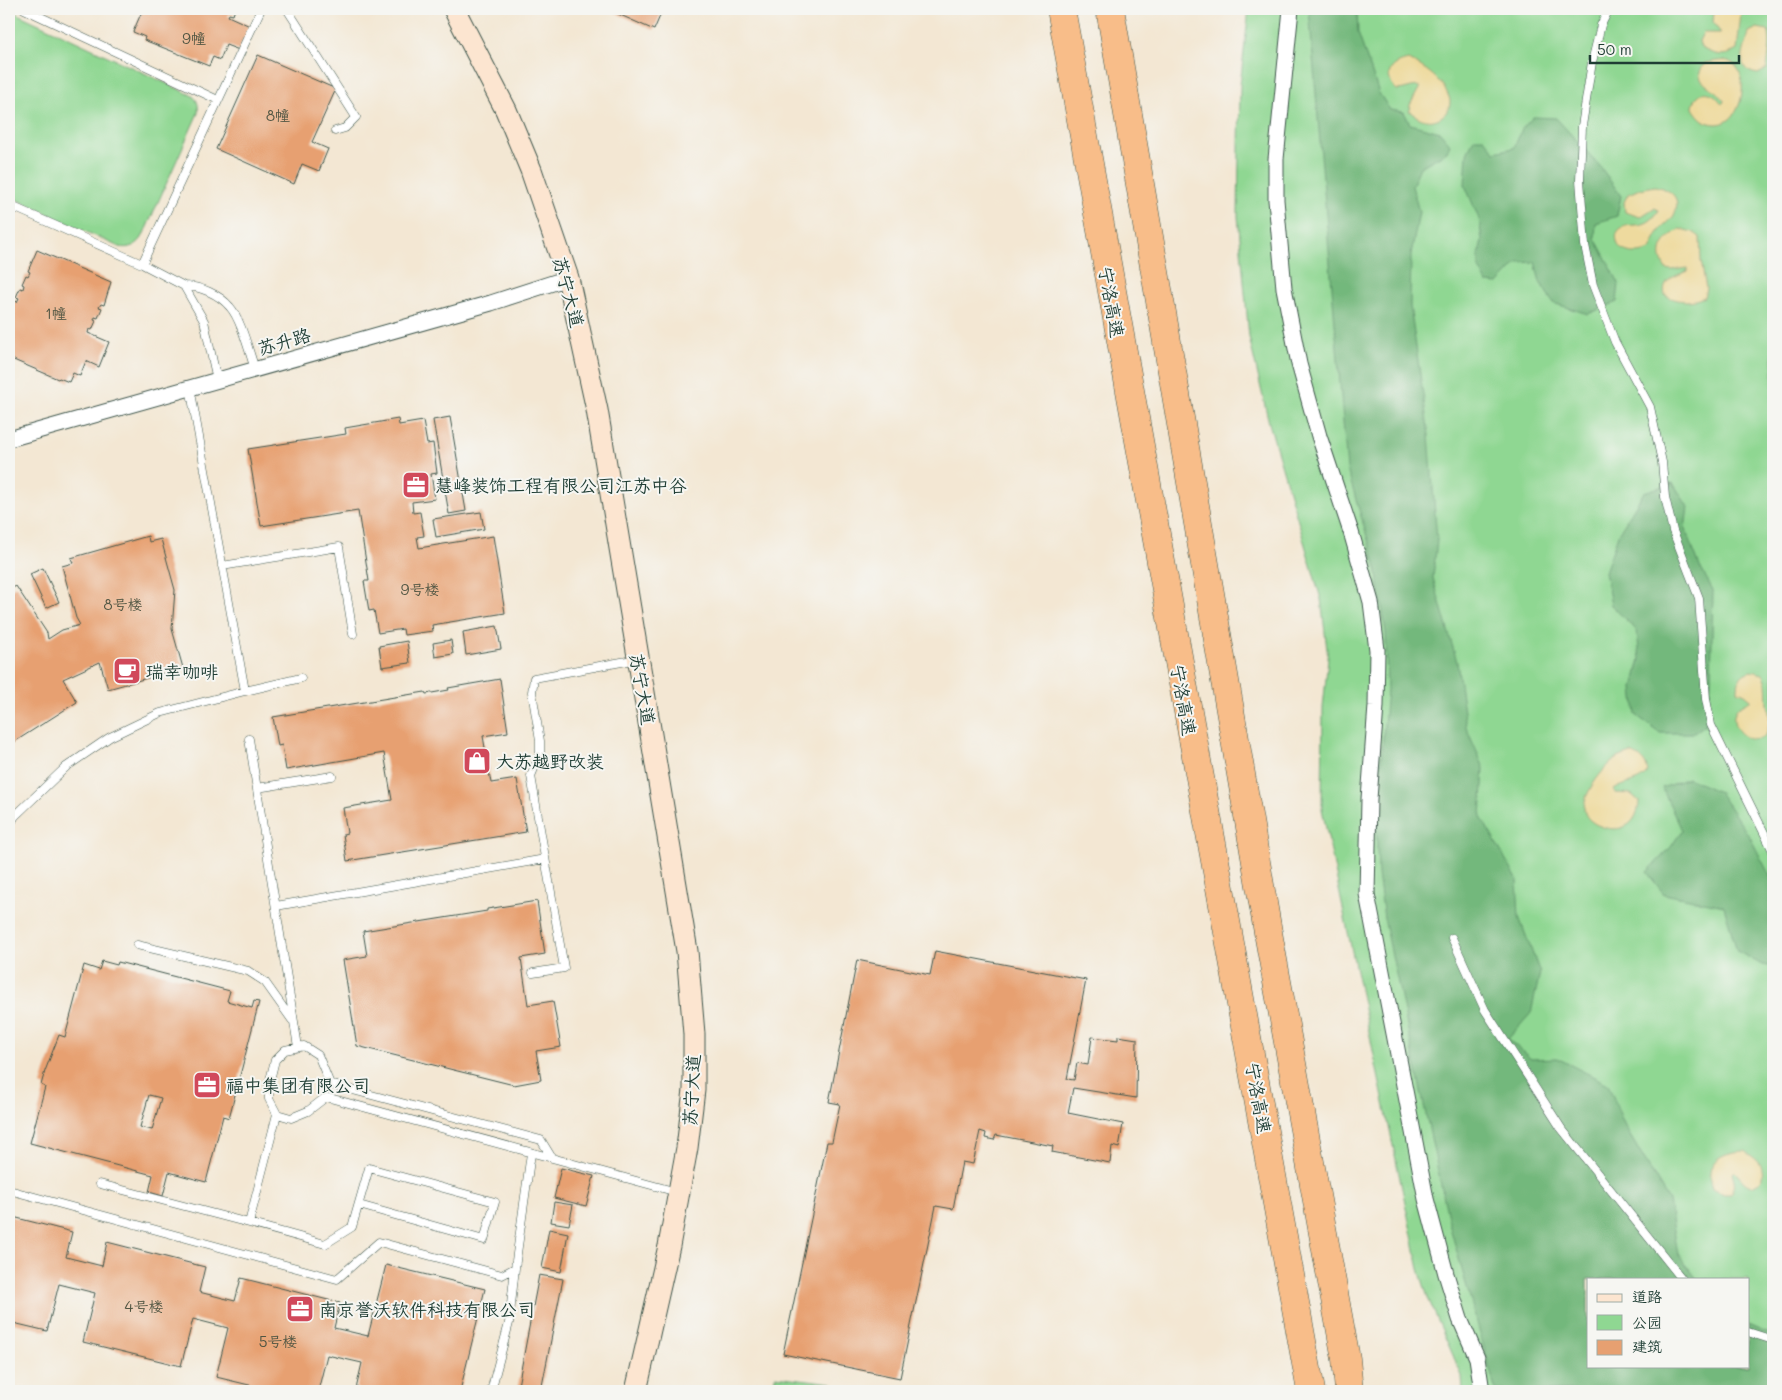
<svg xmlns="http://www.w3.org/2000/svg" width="1782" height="1400" viewBox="0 0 1782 1400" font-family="Mali,'LXGW WenKai TC',sans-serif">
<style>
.green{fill:#8fd792;stroke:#578a63;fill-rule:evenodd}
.forest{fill:#73b87c;stroke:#497a58}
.sand{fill:#eeda9e;stroke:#868c69}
.building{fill:#e7a071;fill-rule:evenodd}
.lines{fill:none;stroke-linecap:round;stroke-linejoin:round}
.lane-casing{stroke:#3f564c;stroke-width:9}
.street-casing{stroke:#3f564c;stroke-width:17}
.secondary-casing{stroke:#3f564c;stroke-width:23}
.highway-casing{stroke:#3f564c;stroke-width:29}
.lane{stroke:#fff;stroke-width:8}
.street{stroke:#fff;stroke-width:15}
.secondary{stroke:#fce5d0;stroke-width:21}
.highway{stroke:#f8bd89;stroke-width:28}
.labels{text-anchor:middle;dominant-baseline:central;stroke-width:4;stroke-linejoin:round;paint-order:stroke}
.number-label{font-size:15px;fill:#515643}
.street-label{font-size:18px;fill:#1f3d34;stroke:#f6f6f2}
.poi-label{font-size:18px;fill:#1f3d34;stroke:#f6f6f2;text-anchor:start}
</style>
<rect width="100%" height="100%" fill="#f6f6f2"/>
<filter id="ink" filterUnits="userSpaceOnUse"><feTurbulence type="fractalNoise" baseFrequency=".02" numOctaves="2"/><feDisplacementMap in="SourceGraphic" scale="10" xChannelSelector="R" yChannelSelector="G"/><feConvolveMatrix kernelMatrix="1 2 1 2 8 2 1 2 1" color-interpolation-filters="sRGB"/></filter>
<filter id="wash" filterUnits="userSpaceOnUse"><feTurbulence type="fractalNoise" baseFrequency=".0096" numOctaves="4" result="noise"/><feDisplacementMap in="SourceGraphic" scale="20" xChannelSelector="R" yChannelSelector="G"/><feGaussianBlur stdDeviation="1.12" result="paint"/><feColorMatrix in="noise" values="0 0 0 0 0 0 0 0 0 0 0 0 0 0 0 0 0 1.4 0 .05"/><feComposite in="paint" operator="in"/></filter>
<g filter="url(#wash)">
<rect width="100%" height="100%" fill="#f3e7d3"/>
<!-- green -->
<path class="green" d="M1249 9H1773V1391H1463L1462 1376 1428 1298 1419 1269 1322 809 1323 708 1328 658 1321 599 1269 423 1249 337 1238 216 1240 85ZM1588 1279H1748V1366H1588Z
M9 10 189 94C198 98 199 105 198 113L142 238C136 246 129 249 119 247L9 196Z
M775 1376 832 1383 831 1391H773Z"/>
<!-- forest -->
<path class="forest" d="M1309 9H1357L1358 33 1379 93 1390 110 1404 112 1410 124 1440 132 1450 144 1447 152 1420 167 1412 186 1419 212 1411 255 1410 306 1429 435 1437 540 1433 578 1457 662 1466 727 1484 768 1481 817 1517 879 1519 917 1540 973 1531 1013 1508 1039 1531 1059 1557 1058 1608 1084 1626 1129 1669 1201 1678 1254 1697 1279H1588V1366H1748V1325L1773 1336V1391H1496L1450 1227 1384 918 1378 874 1376 818 1387 690 1386 633 1376 567 1347 469Z
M1533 117 1556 118 1599 165 1621 196 1617 216 1596 223 1595 238 1619 283 1617 302 1588 314 1553 303 1540 282 1535 262 1518 263 1498 284 1487 283 1479 268V253L1482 240 1479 219 1465 185 1467 154 1474 138H1484L1495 152 1514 148 1522 129Z
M1673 483 1688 507 1685 529 1700 567 1713 590 1711 683 1706 724 1694 733H1660L1636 715 1633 688 1640 659 1637 631 1611 605 1605 572 1619 532 1644 492Z
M1688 778 1719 792 1750 837 1773 882V967L1762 965 1737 951 1724 906 1664 894 1647 872 1671 847 1682 830 1662 788Z"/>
<!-- sand -->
<path class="sand" d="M1718 9H1739L1741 14 1737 50C1723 58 1715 55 1701 48L1699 41 1703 33H1721L1713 23 1714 12Z
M1757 28 1768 30C1772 43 1768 56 1767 69L1758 74C1732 70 1746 49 1749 32Z
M1409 60C1424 67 1443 80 1449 97 1454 110 1439 123 1426 120 1420 119 1414 115 1409 111L1410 105 1420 87C1412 85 1405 90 1397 90 1382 76 1390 63 1409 60Z
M1717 61C1720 61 1725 60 1728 61 1752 68 1744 124 1717 124 1705 124 1699 118 1693 108 1694 97 1702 88 1714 95 1717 97 1720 102 1723 104L1724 100C1721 97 1719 93 1716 91 1704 84 1693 78 1705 63Z
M1655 186C1668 189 1682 196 1675 213 1672 221 1663 225 1659 232 1655 237 1653 244 1650 250 1640 255 1619 255 1617 241 1616 238 1616 233 1619 230 1629 219 1645 234 1659 210L1654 208 1640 217 1625 212 1624 202 1628 194 1640 189Z
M1680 229 1693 232 1700 237 1701 261 1706 288 1704 297C1691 303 1677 302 1665 295 1661 279 1676 276 1688 271V268L1672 270 1666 269C1654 251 1664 239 1680 229Z
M1751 671 1763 674C1769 683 1767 693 1768 704 1769 712 1771 722 1768 730 1759 753 1725 730 1736 710 1739 705 1747 703 1751 699L1745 694 1738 691C1738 680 1740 674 1751 671Z
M1631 753C1641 757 1646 761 1648 772 1639 784 1625 782 1614 790L1616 793 1631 794 1639 801C1638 825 1621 834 1600 826 1594 824 1587 819 1585 813 1579 797 1604 767 1616 759 1621 756 1626 755 1631 753Z
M1744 1151C1757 1159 1766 1165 1761 1181L1752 1186 1745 1183 1734 1171 1732 1173C1735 1182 1736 1186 1731 1194H1724L1712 1189C1704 1163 1719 1152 1744 1151Z"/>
<g id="blocks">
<!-- building -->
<path class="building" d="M143 9H235L233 15 229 14 228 16 250 26 239 50 226 45 220 60 213 57 209 66 144 40 145 37 133 32Z
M607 9H663L654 30Z
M258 55 336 89 312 142 328 149 319 171 302 164 294 184 216 149Z
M37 250 111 282 104 305 101 304 99 307 102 308 98 318 95 317 94 320 96 321 92 330 89 329 88 333 109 342 99 367 86 361 80 376 73 373 69 382 59 378 58 379 9 358V297L17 302 19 298 16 297 20 288 23 289 24 285 22 284 26 275 28 276 30 272 28 271Z
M450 417 466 511 449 514 433 420Z
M398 419 399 425 423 421 427 444 433 443 437 473 431 474 435 499 412 502 413 513 420 512 424 536 417 537 419 548 493 536 505 613 432 625 433 631 404 635 403 629 378 633 374 610 369 611 364 581H369L358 511 261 526 248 449 346 434 345 428Z
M481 512 484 529 436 537 433 519Z
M148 536 149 542 161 539 175 590 172 629 183 668 108 689 100 662 63 679 77 702 11 744 9 740V590L16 586 47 633 48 639 62 630 80 625 76 618 62 566 73 563 71 558Z
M43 568 59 602 46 608 30 574Z
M497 626 501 649 466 655 463 632Z
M451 640 453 654 435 657 433 643Z
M407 641 410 663 382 667 379 646Z
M500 679 508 732 483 736 491 783 517 779 526 832 347 861 343 834 347 833 343 808 392 800 384 753 286 770 282 745 278 746 273 717 425 692 426 694 449 690 448 688Z
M537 901 545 954 521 958 528 1005 553 1001 561 1047 536 1051 541 1080 514 1085 357 1046 343 960 367 956 363 931 487 911V909Z
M935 951 1086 980 1067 1079 1074 1080 1077 1063 1088 1065 1092 1037 1118 1040V1036L1137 1039 1136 1098 1073 1088 1068 1113 1123 1124 1119 1148 1112 1146 1110 1163 1052 1152 1053 1146 996 1135 994 1140 985 1138 986 1133 980 1131 973 1164 962 1162 953 1209 936 1206 900 1378 783 1354 827 1142H832L840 1104 829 1102 857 960 930 975Z
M102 961 117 965 118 962 230 991 227 1001 252 1008 254 1001 259 1002 229 1118 223 1116 206 1182 169 1172 163 1196 149 1192 153 1175 30 1143 45 1087 41 1085 45 1071 59 1035 65 1037 84 965 99 970ZM149 1095 161 1098 152 1130 140 1127Z
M561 1168 594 1176 586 1206 554 1198Z
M554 1202 573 1205 569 1225 551 1222Z
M9 1216 72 1232 66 1257 102 1266 107 1242 205 1267 199 1292 235 1301 241 1278 340 1303 334 1328 368 1336 386 1265 485 1289 460 1391H367L356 1389 362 1363 327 1355 318 1391H274L216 1377 228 1328 193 1319 181 1366 83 1342 95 1293 59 1284 47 1331 9 1322Z
M549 1229 568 1233 561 1272 542 1268Z
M539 1275 563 1279 541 1391H517Z"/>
</g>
</g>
<g filter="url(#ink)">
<use href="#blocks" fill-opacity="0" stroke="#3f564c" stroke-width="1"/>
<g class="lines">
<defs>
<path id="lane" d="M24 9 218 100
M287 9 356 117 345 128 335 131
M1609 9 1601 25 1592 62 1582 126 1580 180 1585 245 1593 285 1615 342 1650 407 1662 462 1665 497 1673 531 1699 598 1706 699 1711 725 1773 851
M9 205 142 264 184 286 204 321 217 380
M142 264 261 9
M184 286C200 286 219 294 230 307 241 319 249 352 255 369
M190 387 245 691
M222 566 339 547 353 634
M249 739 298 1047
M257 788 332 776
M9 826 15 816 66 767 110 737 160 713 245 691 301 678
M276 906 545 859
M1452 938 1485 1010 1561 1128 1682 1279
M137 945 248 971 265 982 292 1020
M533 973 564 968 531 776 540 754V741L532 692 534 678 638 659
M552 1158 326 1097 308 1111 291 1118 277 1114 269 1099V1084L275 1060 285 1050 304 1046 318 1055 330 1084 541 1140 552 1158 677 1192
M100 1184 249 1223 277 1114
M9 1190 337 1279 379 1242 502 1275 515 1268 531 1153
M249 1223 325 1244 352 1227 369 1168 495 1202 484 1240 359 1205
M1748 1332 1773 1340
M491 1391 509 1323 515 1268"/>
<path id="street" d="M1291 9 1276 159V200L1284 288 1299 364 1319 436 1351 532 1371 602 1377 650 1376 706 1369 799 1367 894 1426 1199 1446 1274 1460 1319 1477 1358 1482 1391
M9 439 491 303 568 278"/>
<path id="secondary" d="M454 9 506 110 531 170 568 278 597 410 687 951 694 1034V1090L687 1148 669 1246 636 1391"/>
<path id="highway" d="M1061 9C1140 470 1229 930 1311 1391
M1110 9 1269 938 1346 1359 1349 1391"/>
</defs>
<!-- lane casing -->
<use href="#lane" class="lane-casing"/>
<!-- street casing -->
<use href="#street" class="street-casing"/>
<!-- secondary casing -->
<use href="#secondary" class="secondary-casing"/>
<!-- highway casing -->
<use href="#highway" class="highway-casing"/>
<!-- lane -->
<use href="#lane" class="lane"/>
<!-- street -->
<use href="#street" class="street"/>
<!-- secondary -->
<use href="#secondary" class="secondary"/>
<!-- highway -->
<use href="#highway" class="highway"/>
</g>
</g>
<!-- icons -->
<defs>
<symbol id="office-square" viewBox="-11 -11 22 22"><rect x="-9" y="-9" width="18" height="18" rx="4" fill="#d1495b" stroke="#f6f6f2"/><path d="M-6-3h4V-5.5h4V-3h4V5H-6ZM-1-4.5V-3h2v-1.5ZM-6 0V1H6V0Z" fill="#fff"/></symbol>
<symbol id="cafe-square" viewBox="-11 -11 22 22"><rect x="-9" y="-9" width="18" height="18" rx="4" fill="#d1495b" stroke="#f6f6f2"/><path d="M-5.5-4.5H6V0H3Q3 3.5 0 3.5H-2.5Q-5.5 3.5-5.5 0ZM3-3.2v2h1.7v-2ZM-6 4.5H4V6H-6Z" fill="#fff"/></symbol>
<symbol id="shop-square" viewBox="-11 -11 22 22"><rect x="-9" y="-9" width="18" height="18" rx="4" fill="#d1495b" stroke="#f6f6f2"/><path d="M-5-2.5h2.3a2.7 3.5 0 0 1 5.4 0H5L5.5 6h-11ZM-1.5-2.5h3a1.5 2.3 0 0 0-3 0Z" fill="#fff"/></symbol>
</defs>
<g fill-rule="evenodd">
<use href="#office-square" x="400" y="469" width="32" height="32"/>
<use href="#cafe-square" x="111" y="655" width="32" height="32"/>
<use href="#shop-square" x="461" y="745" width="32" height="32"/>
<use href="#office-square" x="191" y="1069" width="32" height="32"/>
<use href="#office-square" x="284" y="1293" width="32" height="32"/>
</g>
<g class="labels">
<!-- number labels -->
<g class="number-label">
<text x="194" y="38">9幢</text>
<text x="278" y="115">8幢</text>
<text x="56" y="313">1幢</text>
<text x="420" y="589">9号楼</text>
<text x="123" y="604">8号楼</text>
<text x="144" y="1306">4号楼</text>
<text x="278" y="1341">5号楼</text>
</g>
<!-- street labels -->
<g class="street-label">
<text transform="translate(569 292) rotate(75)">苏宁大道</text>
<text transform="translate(1112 302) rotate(80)">宁洛高速</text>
<text transform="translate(284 341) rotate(-16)">苏升路</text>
<text transform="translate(643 689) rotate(80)">苏宁大道</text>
<text transform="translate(1184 700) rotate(80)">宁洛高速</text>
<text transform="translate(691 1090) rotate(-87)">苏宁大道</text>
<text transform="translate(1259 1098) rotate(80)">宁洛高速</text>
</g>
<!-- poi labels -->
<g class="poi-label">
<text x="435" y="485">慧峰装饰工程有限公司江苏中谷</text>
<text x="146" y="671">瑞幸咖啡</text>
<text x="496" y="761">大苏越野改装</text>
<text x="226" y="1085">福中集团有限公司</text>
<text x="319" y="1309">南京誉沃软件科技有限公司</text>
</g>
</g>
<!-- margin -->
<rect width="1782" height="1400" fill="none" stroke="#f6f6f2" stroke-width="30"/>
<!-- legend -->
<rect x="1587" y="1278" width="162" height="90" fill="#f6f6f2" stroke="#a0aca6"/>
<rect x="1597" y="1294" width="25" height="8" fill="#fce5d0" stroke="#a0aca6"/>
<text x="1632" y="1302" font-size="15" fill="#1f3d34">道路</text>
<rect x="1597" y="1315" width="25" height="15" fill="#8fd792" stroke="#a0aca6"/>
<text x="1632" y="1328" font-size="15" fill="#1f3d34">公园</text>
<rect x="1597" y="1340" width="25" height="15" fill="#e7a071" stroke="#a0aca6"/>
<text x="1632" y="1352" font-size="15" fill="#1f3d34">建筑</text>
<!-- scale -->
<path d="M1590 55v8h149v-8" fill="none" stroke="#1f3d34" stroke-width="2.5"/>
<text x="1597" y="55" font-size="15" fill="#1f3d34" stroke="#f6f6f2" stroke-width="4" paint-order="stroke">50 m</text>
</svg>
